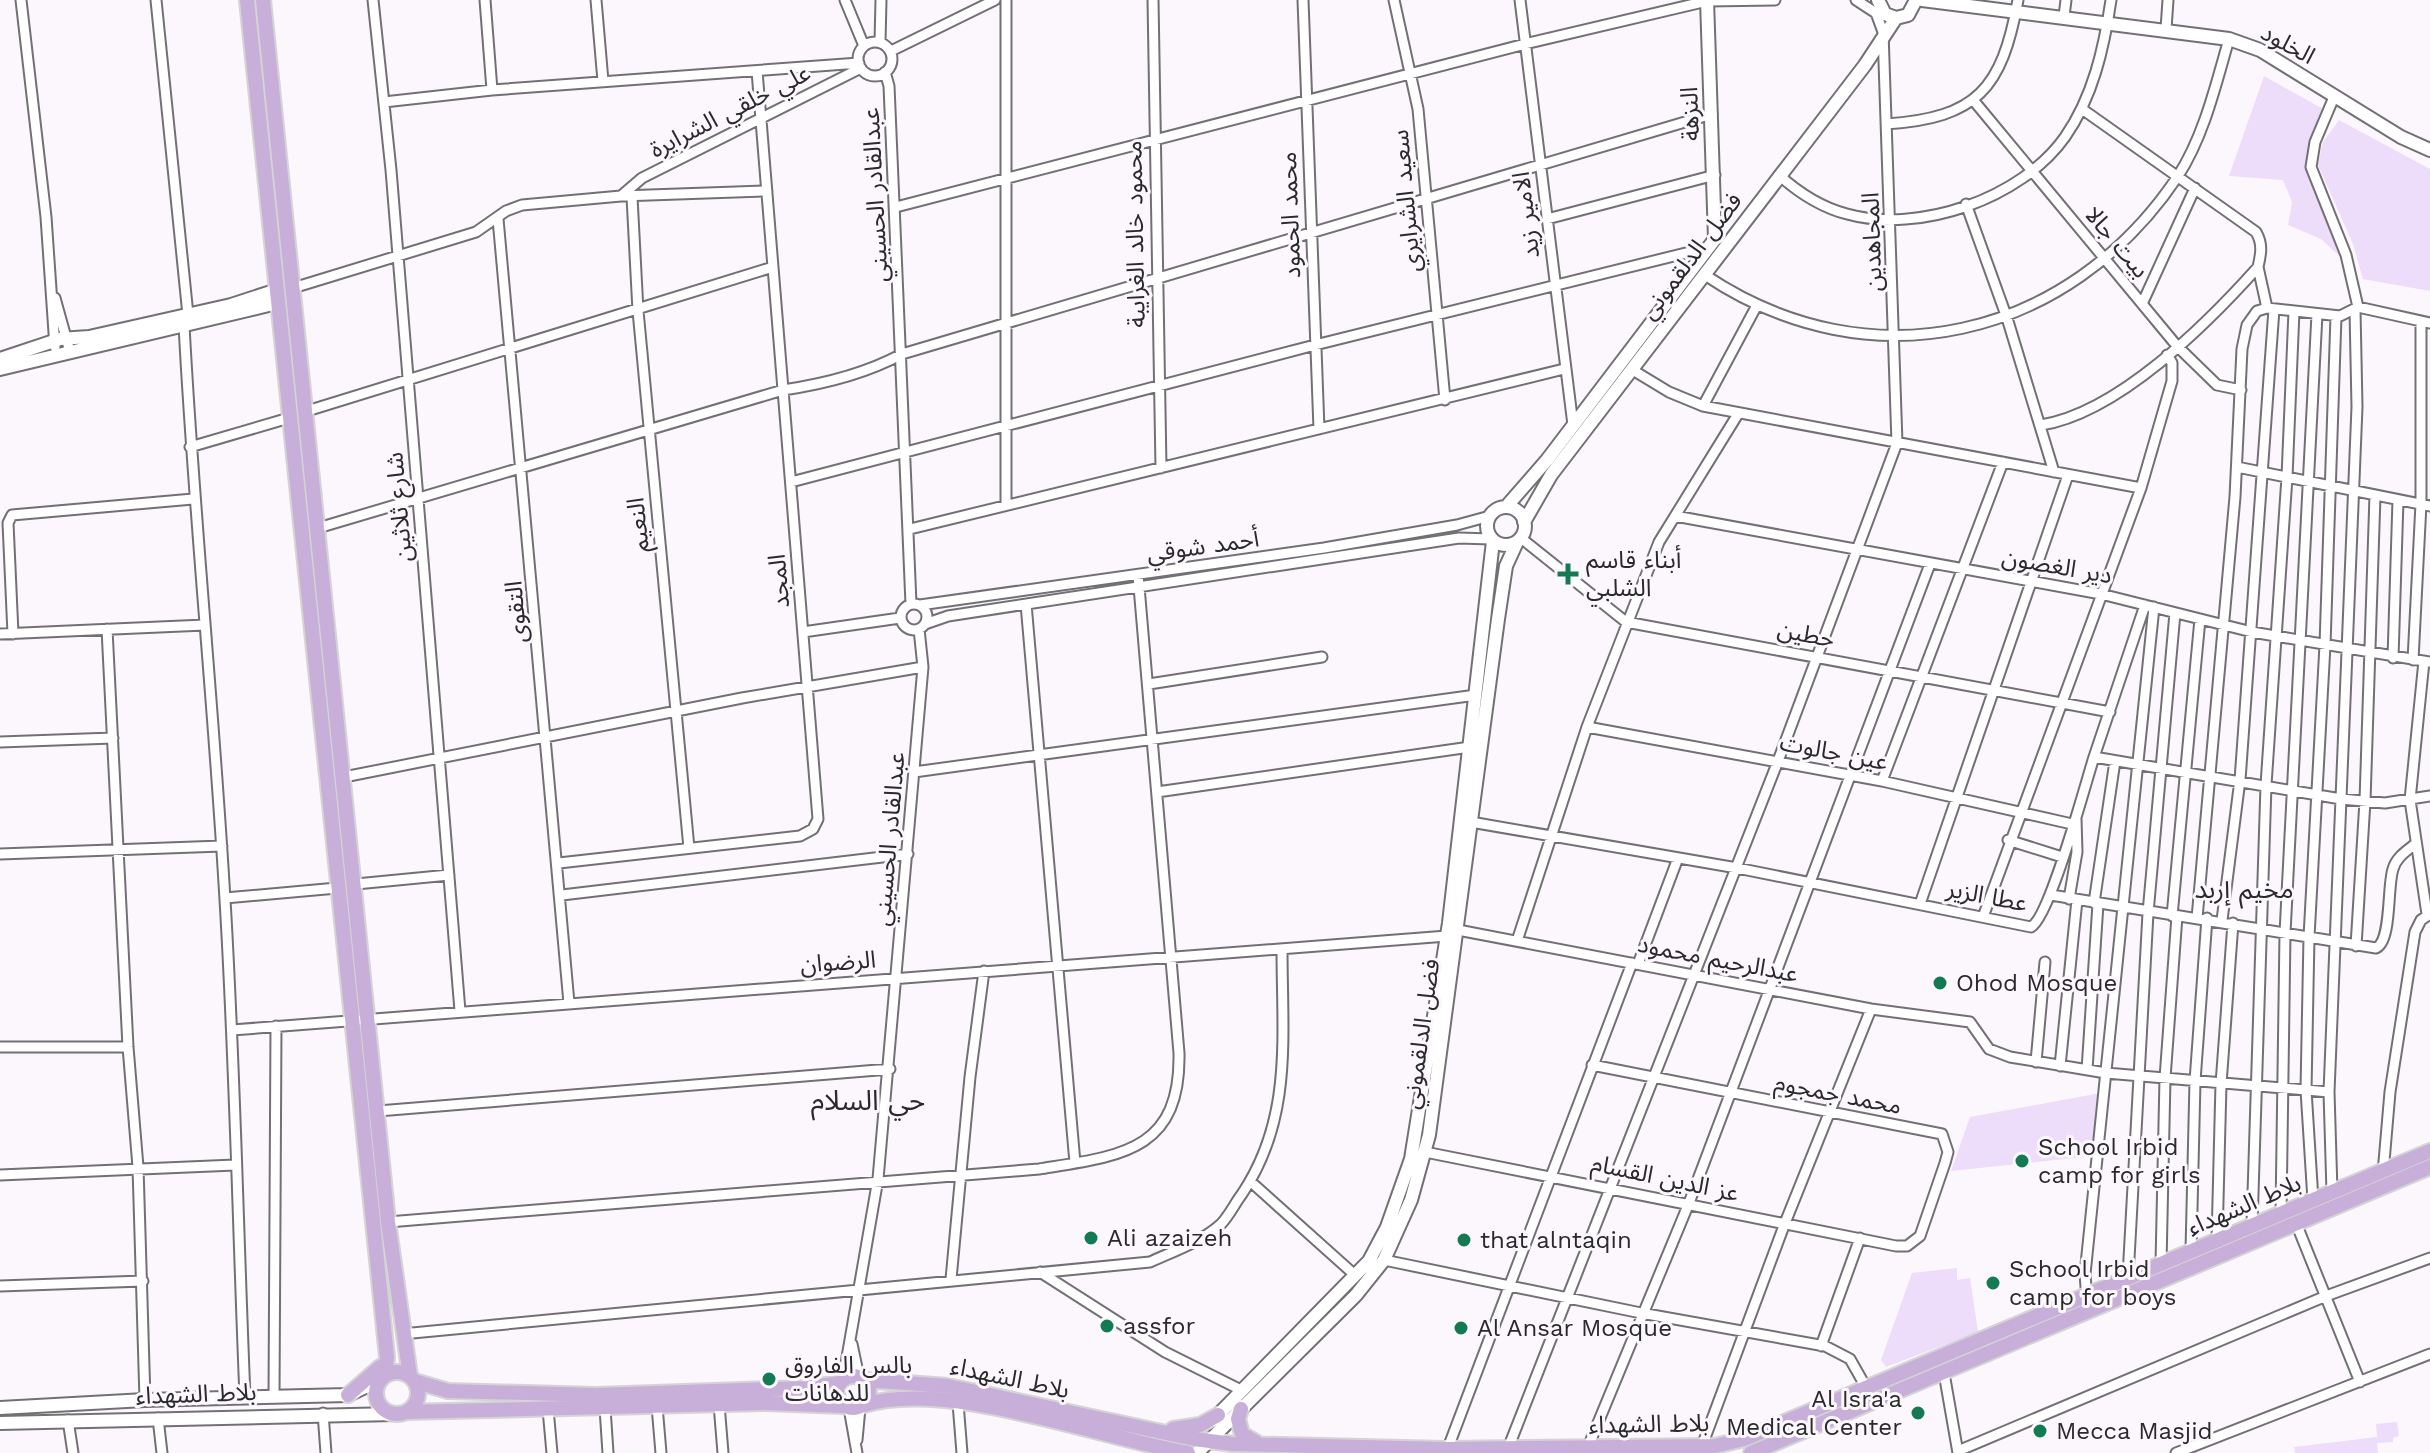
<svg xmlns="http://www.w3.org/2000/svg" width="2430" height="1453" viewBox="0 0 2430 1453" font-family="'Work Sans','Noto Sans Arabic',sans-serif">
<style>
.green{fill:#eddcfa}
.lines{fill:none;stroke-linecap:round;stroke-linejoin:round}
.street-casing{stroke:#737075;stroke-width:13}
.secondary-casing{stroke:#737075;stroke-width:16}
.primary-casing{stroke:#d4d4d5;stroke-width:18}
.street{stroke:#fff;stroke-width:9}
.secondary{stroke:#fff;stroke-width:12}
.primary{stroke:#c8afda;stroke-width:14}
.poi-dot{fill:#147a53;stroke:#fbf7fd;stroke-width:3}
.labels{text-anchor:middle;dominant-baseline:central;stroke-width:6;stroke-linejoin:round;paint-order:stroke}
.street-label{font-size:24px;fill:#2a292b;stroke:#fbf7fd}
.poi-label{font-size:24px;fill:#2a292b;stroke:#fbf7fd;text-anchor:start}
.neighbourhood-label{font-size:26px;fill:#2a292b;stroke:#fbf7fd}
.quarter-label{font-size:28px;fill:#2a292b;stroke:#fbf7fd}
</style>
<rect width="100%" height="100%" fill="#fbf7fd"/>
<!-- green -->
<path class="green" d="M2264 76 2325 110 2311 167 2345 261 2321 239 2288 225 2292 202 2283 180 2229 176Z
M2339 120 2430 169V291L2363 279 2353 244 2318 165 2323 142Z
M2101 1093 2092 1156 1951 1171 1970 1117Z
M1957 1268V1280L1970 1278 1978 1332 1886 1367 1881 1360 1912 1273Z
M2397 1422 2399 1436 2393 1438V1442L2377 1443 2378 1453H2295L2294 1447 2377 1437 2376 1424Z"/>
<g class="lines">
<defs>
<path id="street" d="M21 0 46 217 55 347
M156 0 188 315
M373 0 391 170 460 1011
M485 0 492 90
M596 0 603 81
M845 0 864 46
M1006 0V505
M1153 0 1161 468
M1303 0 1319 429
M1394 0 1418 109 1445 400
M1520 0 1573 425
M2064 16 2066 0
M2166 29 2168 0
M880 42 881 0
M858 59a17 17 0 1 1 34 0a17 17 0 1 1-34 0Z
M891 51 995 0
M885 72 889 86 911 604
M2334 97 2315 142 2311 167 2346 255 2358 307
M1974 101 2177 346 2217 385 2241 390
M384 102 492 90 859 63
M1886 124C1977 118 2002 89 2018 0
M1779 175C1799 193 1820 207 1847 214 1919 234 2021 199 2065 137 2093 97 2104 48 2111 0
M621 196 642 178 861 68
M632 197 638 311 689 848
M1966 204 2007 318 2054 472
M896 207 1525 44 1707 1 1775 0
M498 219 569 1003
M1547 219 1715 175
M2258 267 2267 308
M1705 275C1870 386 2069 339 2178 176 2204 136 2216 84 2229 39
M293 288 476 232 506 211 522 205 621 196 767 191
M55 298 70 352
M2142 304 2195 188
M184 325C194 517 214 708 225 900 235 1065 238 1231 245 1397
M1631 369 1669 392 1703 406 2141 488 2172 381V363L2167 355
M1703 406 1756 307
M307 411 773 267
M2041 425C2118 413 2207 324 2258 267 2261 254 2263 244 2256 232L2082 109
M190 447 289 418
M2237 467 2430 506
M791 482 1315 345 1710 247
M1675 516 2101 594 2252 632 2430 662
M318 528 783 390C824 384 865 374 902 354L1712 114
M910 529 1564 369
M1521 538 1626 622 2110 712
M901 617a13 13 0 1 1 26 0a13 13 0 1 1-26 0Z
M1026 604 1075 1163
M920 605 1324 548 1457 525 1490 516
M925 624 948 616 1459 538 1491 539
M107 629 128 1047 138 1167 145 1400
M803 632 900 618
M0 634 205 625
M13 634 8 523 12 515 193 499
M2393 658 2398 500
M2413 660 2421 504V322
M2424 661 2410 800 2427 914
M1149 684 1322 657
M1587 727 1882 781 2072 824
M0 742 113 738
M2094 757 2145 605
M914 772 1476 695
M344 777 742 698 923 667
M1882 781 2003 462
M1157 792 1470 747
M1465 821 1737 868 2031 927C2050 917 2085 785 2094 757L2341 799 2385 803 2430 796
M2008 840 2062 857
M0 854 222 846
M559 863 800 836 813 829 818 819 757 71
M356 884 449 875
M562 895 908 854
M2051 895 2376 948C2392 941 2387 887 2393 869 2396 858 2405 852 2414 845
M225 898 337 888
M2069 899 2077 852 2076 819
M2094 903 2115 761
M1920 904 2068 475
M2172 916 2200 619
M1983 917 2141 488
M2197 918 2235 497 2242 349 2247 325 2257 311 2267 308 2340 316 2358 307 2430 323
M2222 920 2240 780 2274 309
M1458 930 1871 1009 1970 1022 1989 1049 2010 1057 2106 1073 2329 1092
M1517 941 1587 727 1659 542 1738 414
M2356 946 2365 801 2375 495
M1638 964 1678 858
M232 1030 1447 936
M0 1047H128
M2036 1062 2045 962
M2060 1066 2077 900
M2087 1070 2098 904
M378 1111 890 1069
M1425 1152 1896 1246H1907L1920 1236 1945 1163 1948 1152 1942 1134 1592 1065
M2383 1173 2390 1092 2415 932 2421 920 2430 914
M0 1175 235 1165
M1250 1181 1356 1276
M2332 1192 2329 1092 2357 407 2355 310
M2313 1200 2306 1090 2309 937 2325 645 2336 316
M2281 1214 2285 933 2317 314
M388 1222 1039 1169C1120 1156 1181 1152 1179 1053L1138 575
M2296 1223 2360 1382
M2252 1225 2266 785 2287 477 2294 311
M2217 1240 2221 1084 2233 923
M2191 1251 2195 1081 2207 918
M1384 1260 1641 1313 1825 1346 1850 1359 1867 1389
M2161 1264 2165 1078 2177 916
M1040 1272 1165 1352 1243 1391
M2128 1277 2148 913 2175 613
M951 1279 970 1077 984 971
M0 1286 143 1281
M2096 1308 2086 1287 2085 1274 2154 607
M402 1334 1150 1262C1174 1251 1201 1242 1221 1224 1229 1216 1235 1203 1242 1194 1293 1118 1282 1037 1282 949
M852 1344 859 1377
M1821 1346 1860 1238
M1944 1373 1958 1453
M843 1380 878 1179 923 667 919 629
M274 1397 276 1026
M958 1403 962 1453
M719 1404 723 1453
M657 1406 661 1453
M605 1408 608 1453
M849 1408 857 1453
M548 1409 552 1453
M323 1413 326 1453
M158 1418 162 1453
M68 1420 73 1453
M857 1440 860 1408
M1509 1446 1778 761 1897 443 1883 32 1876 13 1856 0
M1702 1446 1785 1223 1871 1009
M1588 1447 1689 1203 1930 564
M1958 1451 2326 1296 2430 1258
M1446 1453 1632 963
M2176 1453 2430 1354"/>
<path id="secondary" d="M1878 0 1885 14 1896 18 1908 15 1916 0
M1922 0 2229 39 2260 50 2401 137 2430 150
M0 359 60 339 89 337 231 305 277 290
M0 369 277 303
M1506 507 1547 460 1715 239 1707 0
M1487 526a19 19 0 1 1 38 0a19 19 0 1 1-38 0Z
M1524 522 1551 475 1865 65 1896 18
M0 1408 145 1400 348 1395 378 1381
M1213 1420 1369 1261 1387 1227 1411 1159 1449 923 1493 541
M0 1423 394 1414
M1197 1453 1356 1295 1384 1260 1411 1200 1429 1135 1498 619 1506 566 1517 542"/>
<path id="primary" d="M247 0 387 1357 385 1375
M263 0 388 1222 410 1376
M376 1393a21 21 0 1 1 42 0a21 21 0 1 1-42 0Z
M837 1392a16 16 0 1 1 32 0a16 16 0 1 1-32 0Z
M864 1380 948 1386 1194 1439 1233 1444 1445 1449 1715 1446 1744 1439 2430 1151
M414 1381 448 1391 596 1395 805 1388 840 1383
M348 1395 380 1367
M864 1405C947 1379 1100 1438 1188 1453
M1241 1409 1238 1419 1242 1434 1256 1442
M406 1412 766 1403 844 1406
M1173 1429 1200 1425 1218 1415
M1751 1453 2430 1167"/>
</defs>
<!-- street casing -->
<use href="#street" class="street-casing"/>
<!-- secondary casing -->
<use href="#secondary" class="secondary-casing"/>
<!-- primary casing -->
<use href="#primary" class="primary-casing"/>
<!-- street -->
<use href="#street" class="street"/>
<!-- secondary -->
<use href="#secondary" class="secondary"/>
<!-- primary -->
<use href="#primary" class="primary"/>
</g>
<!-- markers -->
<g class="poi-dot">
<path d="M1564 562h8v8h8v8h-8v8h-8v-8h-8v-8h8z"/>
<circle cx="1940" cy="983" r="8"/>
<circle cx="2022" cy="1161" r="8"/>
<circle cx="1091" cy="1238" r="8"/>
<circle cx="1464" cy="1240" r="8"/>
<circle cx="1993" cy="1283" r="8"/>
<circle cx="1107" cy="1326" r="8"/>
<circle cx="1461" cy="1328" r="8"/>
<circle cx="769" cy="1379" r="8"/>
<circle cx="1918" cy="1413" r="8"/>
<circle cx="2040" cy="1431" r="8"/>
</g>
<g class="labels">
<!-- street labels -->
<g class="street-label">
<text transform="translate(2288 44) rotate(29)">الخلود</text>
<text transform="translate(730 111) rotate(-27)">علي خلقي الشرايرة</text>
<text transform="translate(1690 114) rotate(-92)">النزهة</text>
<text transform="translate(875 195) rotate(-93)">عبدالقادر الحسيني</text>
<text transform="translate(1406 201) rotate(-95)">سعيد الشرايري</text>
<text transform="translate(1290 215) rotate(-92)">محمد الحمود</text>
<text transform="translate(1526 215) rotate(-97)">الامير زيد</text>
<text transform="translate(1135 234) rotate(-91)">محمود خالد الغرايبة</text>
<text transform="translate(1872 242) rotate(-92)">المجاهدين</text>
<text transform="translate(2117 242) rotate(50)">بيت جالا</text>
<text transform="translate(1691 256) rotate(-53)">فضل الدلقموني</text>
<text transform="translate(399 507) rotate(-95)">شارع ثلاثين</text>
<text transform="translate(638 525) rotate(-96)">النعيم</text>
<text transform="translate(1203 546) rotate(-8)">أحمد شوقي</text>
<text transform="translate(2057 566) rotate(10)">دير الغصون</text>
<text transform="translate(779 581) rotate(-95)">المجد</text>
<text transform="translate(516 612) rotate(-95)">التقوى</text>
<text transform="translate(1806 634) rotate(11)">حطين</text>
<text transform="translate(1834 752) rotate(11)">عين جالوت</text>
<text transform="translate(889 839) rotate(-85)">عبدالقادر الحسيني</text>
<text transform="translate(1987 896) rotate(11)">عطا الزير</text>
<text transform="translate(1718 959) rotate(11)">عبدالرحيم محمود</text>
<text transform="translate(838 962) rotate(-4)">الرضوان</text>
<text transform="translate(1421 1034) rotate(-82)">فضل الدلقموني</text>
<text transform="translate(1838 1094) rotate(11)">محمد جمجوم</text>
<text transform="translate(1665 1178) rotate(12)">عز الدين القسام</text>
<text transform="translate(2244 1205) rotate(-23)">بلاط الشهداء</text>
<text transform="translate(1010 1378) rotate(12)">بلاط الشهداء</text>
<text transform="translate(196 1394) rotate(-2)">بلاط الشهداء</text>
<text transform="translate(1649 1424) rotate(-1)">بلاط الشهداء</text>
</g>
<!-- poi labels -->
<g class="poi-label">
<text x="1586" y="560">أبناء قاسم<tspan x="1586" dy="28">الشلبي</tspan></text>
<text x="1956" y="983">Ohod Mosque</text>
<text x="2038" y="1147">School Irbid<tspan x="2038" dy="28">camp for girls</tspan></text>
<text x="1107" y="1238">Ali azaizeh</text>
<text x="1480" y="1240">that alntaqin</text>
<text x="2009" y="1269">School Irbid<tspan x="2009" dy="28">camp for boys</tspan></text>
<text x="1123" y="1326">assfor</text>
<text x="1477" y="1328">Al Ansar Mosque</text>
<text x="785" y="1365">بالس الفاروق<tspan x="785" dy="28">للدهانات</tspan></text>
<text x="1902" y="1399" text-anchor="end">Al Isra'a<tspan x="1902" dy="28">Medical Center</tspan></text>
<text x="2056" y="1431">Mecca Masjid</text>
</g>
<!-- neighbourhood labels -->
<g class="neighbourhood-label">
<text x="2244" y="889">مخيم إربد</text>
</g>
<!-- quarter labels -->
<g class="quarter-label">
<text x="868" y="1100">حي السلام</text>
</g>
</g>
</svg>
